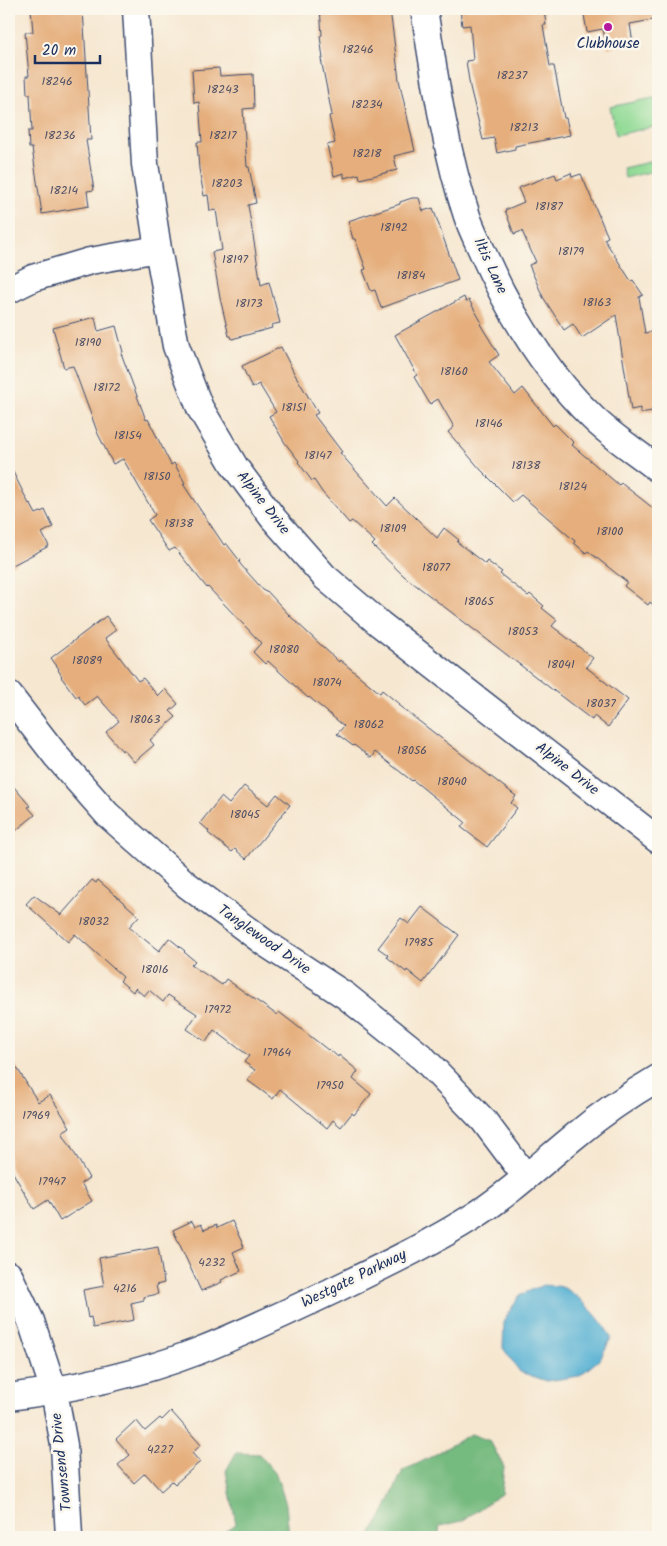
<svg xmlns="http://www.w3.org/2000/svg" width="667" height="1546" viewBox="0 0 667 1546" font-family="Kalam,sans-serif">
<style>
.green{fill:#91da95;stroke:#56847a}
.forest{fill:#74ba7e;stroke:#48746e}
.water{fill:#56b1d3;stroke:#387098}
.building{fill:#e5ae7b}
.lines{fill:none;stroke-linecap:round;stroke-linejoin:round}
.minor-casing{stroke:#3c4b6f;stroke-width:29}
.minor{stroke:#fff;stroke-width:26}
.poi-dot{fill:#b5179e;stroke:#fbf7ec;stroke-width:2}
.labels{text-anchor:middle;dominant-baseline:central;stroke-width:5;stroke-linejoin:round;paint-order:stroke}
.number-label{font-size:12px;fill:#4e4f65}
.poi-label{font-size:15px;fill:#1b2f5e;stroke:#fbf7ec}
.street-label{font-size:15px;fill:#1b2f5e;stroke:#fbf7ec}
</style>
<rect width="100%" height="100%" fill="#fbf7ec"/>
<filter id="ink" filterUnits="userSpaceOnUse"><feTurbulence type="fractalNoise" baseFrequency=".02" numOctaves="2"/><feDisplacementMap in="SourceGraphic" scale="10" xChannelSelector="R" yChannelSelector="G"/><feConvolveMatrix kernelMatrix="1 2 1 2 8 2 1 2 1" color-interpolation-filters="sRGB"/></filter>
<filter id="wash" filterUnits="userSpaceOnUse"><feTurbulence type="fractalNoise" baseFrequency=".0096" numOctaves="4" result="noise"/><feDisplacementMap in="SourceGraphic" scale="20" xChannelSelector="R" yChannelSelector="G"/><feGaussianBlur stdDeviation="1.12" result="paint"/><feColorMatrix in="noise" values="0 0 0 0 0 0 0 0 0 0 0 0 0 0 0 0 0 1.4 0 .05"/><feComposite in="paint" operator="in"/></filter>
<g filter="url(#wash)">
<rect width="100%" height="100%" fill="#f6e7d0"/>
<!-- green -->
<path class="green" d="M658 97V126L616 135 610 107Z
M658 160V170L625 178 623 168Z"/>
<!-- forest -->
<path class="forest" d="M471 1434 490 1441 504 1467 501 1494 462 1521 440 1526 438 1537H370L383 1514 403 1470C427 1461 448 1446 471 1434Z
M236 1453 259 1454 276 1474 286 1504 289 1537H217L236 1524 226 1471Z"/>
<!-- water -->
<path class="water" d="M543 1285C550 1286 560 1285 566 1289 581 1297 605 1323 611 1338L600 1359 579 1376 547 1381 520 1372 503 1348 504 1320 520 1295Z"/>
<g id="blocks">
<!-- building -->
<path class="building" d="M31 9H83L91 140H86L94 190 87 191 89 206 42 214 32 148H29L28 131H32L30 94H27L26 76H29L25 32H33Z
M320 9H390L399 80 415 151 394 156 397 170 360 179 359 174 344 178V173L334 176 327 145 335 143 329 116 332 115 321 59H323L320 36 322 35Z
M460 9H544L546 25H543L550 66H554L564 118H566L570 135 515 146V149L497 153 494 138 483 140 470 87 466 61 473 60 470 25 462 26Z
M583 9H658V19L630 24 633 44 607 48 603 29 587 32Z
M219 68 220 76 253 74 254 108 243 109 247 167H249L256 203 248 205 261 285 269 282 280 323 271 325 272 328 232 339 231 336H229L220 298 212 252 222 250 216 210 210 211 208 195 204 196 199 169 197 142H202L199 102 194 103 192 70Z
M571 173 572 177 581 174 608 237 604 239 631 281 633 280 643 295 639 297 645 333 658 331V410L640 413V408L631 410 616 315 582 338 573 324 564 330 543 297 529 265 536 262 522 231 514 234 505 210 524 202 518 188 555 174 557 179Z
M412 198H419L423 211 433 208 458 280 381 308 375 290 371 291 363 270 366 269 355 239H353L348 221 400 204V202Z
M464 297 466 302 469 300 482 323 480 324 499 355 489 362 515 395 523 388 553 426 555 424 574 443 572 445 619 485 621 483 658 512V609L650 602 648 605 624 586 627 582 588 551 586 553 574 543 575 541 521 495 513 502 481 470 448 432 454 427 438 399 430 404 414 377 417 375 395 335Z
M95 317 98 331 116 326 123 352 121 353 146 420 148 419 171 465 174 463 185 483 183 484 224 545 226 543 240 561 239 562 241 565 265 592 267 591 291 617 339 662 340 660 380 693 382 690 399 704 398 705 516 796 511 803 517 808 487 847 461 827 465 822 413 780 412 781 375 752 371 758 354 745 353 746 337 734 344 726 309 697 308 698 268 661 265 664 253 652 261 643 208 587 207 588 175 548 169 551 148 520 155 515 123 459 113 464 98 434 73 366 64 368 53 328Z
M281 347 294 373 318 413 314 415 342 452 340 453 387 506 395 498 437 538 444 528 459 540 457 542 485 564 487 561 502 572 500 574 528 596 530 594 544 606 542 608 557 620 552 626 593 658 586 667 628 700 608 727 594 716 592 720 404 576 372 545 375 542 352 521 349 523 322 492 314 480 312 481 298 462 299 461 285 443 269 416 276 412 259 384 252 388 242 366Z
M9 464 29 504 30 503 36 514 45 510 53 527 42 533 49 546 9 567Z
M106 616 116 630 105 638 138 681 143 678 158 696 165 689 178 704 170 711 176 717 150 740 154 745 134 762 123 749 122 751 106 732 119 721 97 696 85 705 78 696 76 697 61 677 62 676 58 670 59 669 51 658Z
M9 781 30 806 28 807 35 815 9 836Z
M244 786 268 805 277 794 290 805 246 859 235 849 232 852 208 833 209 831 200 823 221 797 229 804Z
M92 880 96 883 98 880 139 916 129 927 159 951 169 938 185 951 184 952 195 961 191 965 222 985 226 979 277 1015 279 1012 328 1050 329 1049 338 1057 339 1055 358 1071 353 1079 371 1094 354 1115 352 1113 341 1127 333 1120 327 1128 280 1089 273 1099 247 1080 255 1070 244 1062 249 1056 214 1030 206 1042 187 1029 197 1014 168 995 163 1002 149 990 144 996 135 988 133 992 120 981 123 977 75 934 68 942 26 904 34 895 61 915Z
M422 907 459 935 423 983 407 970 406 972 387 957 388 955 378 948 401 918 409 924Z
M9 1055 38 1102 50 1095 70 1127 62 1132 89 1178 81 1183 92 1201 60 1221 48 1200 34 1209 9 1166Z
M192 1221 195 1227 201 1224 204 1230 216 1225 217 1228 232 1221 244 1247 233 1252 241 1271 221 1280 222 1282 201 1291 173 1230Z
M158 1247 164 1283 156 1285 158 1294 144 1297V1300L131 1303 134 1320 93 1328 91 1317 88 1318 83 1290 104 1286 99 1258Z
M171 1411 201 1445 192 1453 200 1462 175 1484 172 1481 161 1491 145 1473 134 1483 118 1465 130 1455 116 1439 136 1420 145 1431 160 1418 162 1420Z"/>
</g>
</g>
<g filter="url(#ink)">
<use href="#blocks" fill-opacity="0" stroke="#3c4b6f" stroke-width="1"/>
<g class="lines">
<defs>
<path id="minor" d="M136 9 145 164 158 249 176 346 200 408 235 467 273 518 325 577 380 624 658 840
M424 9C435 78 445 150 467 216 471 228 477 240 482 251 509 312 544 371 593 418 611 436 638 453 658 469
M9 290 33 278 90 261 158 249
M9 695 57 757 107 814 187 885 265 943 346 996 423 1058 484 1121 526 1177
M9 1275 31 1321 54 1391 64 1445 69 1537
M9 1397C72 1389 136 1375 196 1352 241 1334 286 1313 330 1292 379 1268 428 1245 474 1216 509 1194 543 1162 575 1136 601 1114 629 1095 658 1078"/>
</defs>
<!-- minor casing -->
<use href="#minor" class="minor-casing"/>
<!-- minor -->
<use href="#minor" class="minor"/>
</g>
</g>
<!-- markers -->
<circle class="poi-dot" cx="608" cy="27" r="5"/>
<g class="labels">
<!-- number labels -->
<g class="number-label">
<text x="358" y="49">18246</text>
<text x="512" y="75">18237</text>
<text x="57" y="81">18246</text>
<text x="223" y="89">18243</text>
<text x="367" y="104">18234</text>
<text x="524" y="127">18213</text>
<text x="60" y="135">18236</text>
<text x="223" y="135">18217</text>
<text x="367" y="153">18218</text>
<text x="227" y="183">18203</text>
<text x="64" y="190">18214</text>
<text x="549" y="206">18187</text>
<text x="394" y="227">18192</text>
<text x="571" y="251">18179</text>
<text x="235" y="259">18197</text>
<text x="411" y="275">18184</text>
<text x="597" y="302">18163</text>
<text x="249" y="303">18173</text>
<text x="88" y="342">18190</text>
<text x="454" y="371">18160</text>
<text x="107" y="387">18172</text>
<text x="294" y="407">18151</text>
<text x="489" y="423">18146</text>
<text x="128" y="435">18154</text>
<text x="318" y="455">18147</text>
<text x="526" y="465">18138</text>
<text x="157" y="476">18150</text>
<text x="573" y="486">18124</text>
<text x="179" y="523">18138</text>
<text x="393" y="528">18109</text>
<text x="610" y="531">18100</text>
<text x="436" y="567">18077</text>
<text x="479" y="601">18065</text>
<text x="523" y="631">18053</text>
<text x="284" y="649">18080</text>
<text x="87" y="660">18089</text>
<text x="561" y="664">18041</text>
<text x="327" y="682">18074</text>
<text x="601" y="703">18037</text>
<text x="145" y="719">18063</text>
<text x="369" y="724">18062</text>
<text x="412" y="750">18056</text>
<text x="452" y="781">18040</text>
<text x="245" y="814">18045</text>
<text x="94" y="921">18032</text>
<text x="419" y="942">17985</text>
<text x="155" y="969">18016</text>
<text x="218" y="1009">17972</text>
<text x="277" y="1052">17964</text>
<text x="330" y="1085">17950</text>
<text x="36" y="1115">17969</text>
<text x="52" y="1181">17947</text>
<text x="212" y="1262">4232</text>
<text x="125" y="1288">4216</text>
<text x="160" y="1449">4227</text>
</g>
<!-- poi labels -->
<g class="poi-label">
<text x="608" y="44">Clubhouse</text>
</g>
<!-- street labels -->
<g class="street-label">
<text transform="translate(490 266) rotate(65)">Iltis Lane</text>
<text transform="translate(263 503) rotate(52)">Alpine Drive</text>
<text transform="translate(567 769) rotate(38)">Alpine Drive</text>
<text transform="translate(264 940) rotate(35)">Tanglewood Drive</text>
<text transform="translate(354 1279) rotate(-26)">Westgate Parkway</text>
<text transform="translate(62 1462) rotate(-96)">Townsend Drive</text>
</g>
</g>
<!-- margin -->
<rect width="667" height="1546" fill="none" stroke="#fbf7ec" stroke-width="30"/>
<!-- scale -->
<path d="M35 55v8h65v-8" fill="none" stroke="#1b2f5e" stroke-width="2.5"/>
<text x="42" y="55" font-size="15" fill="#1b2f5e" stroke="#fbf7ec" stroke-width="4" paint-order="stroke">20 m</text>
</svg>
